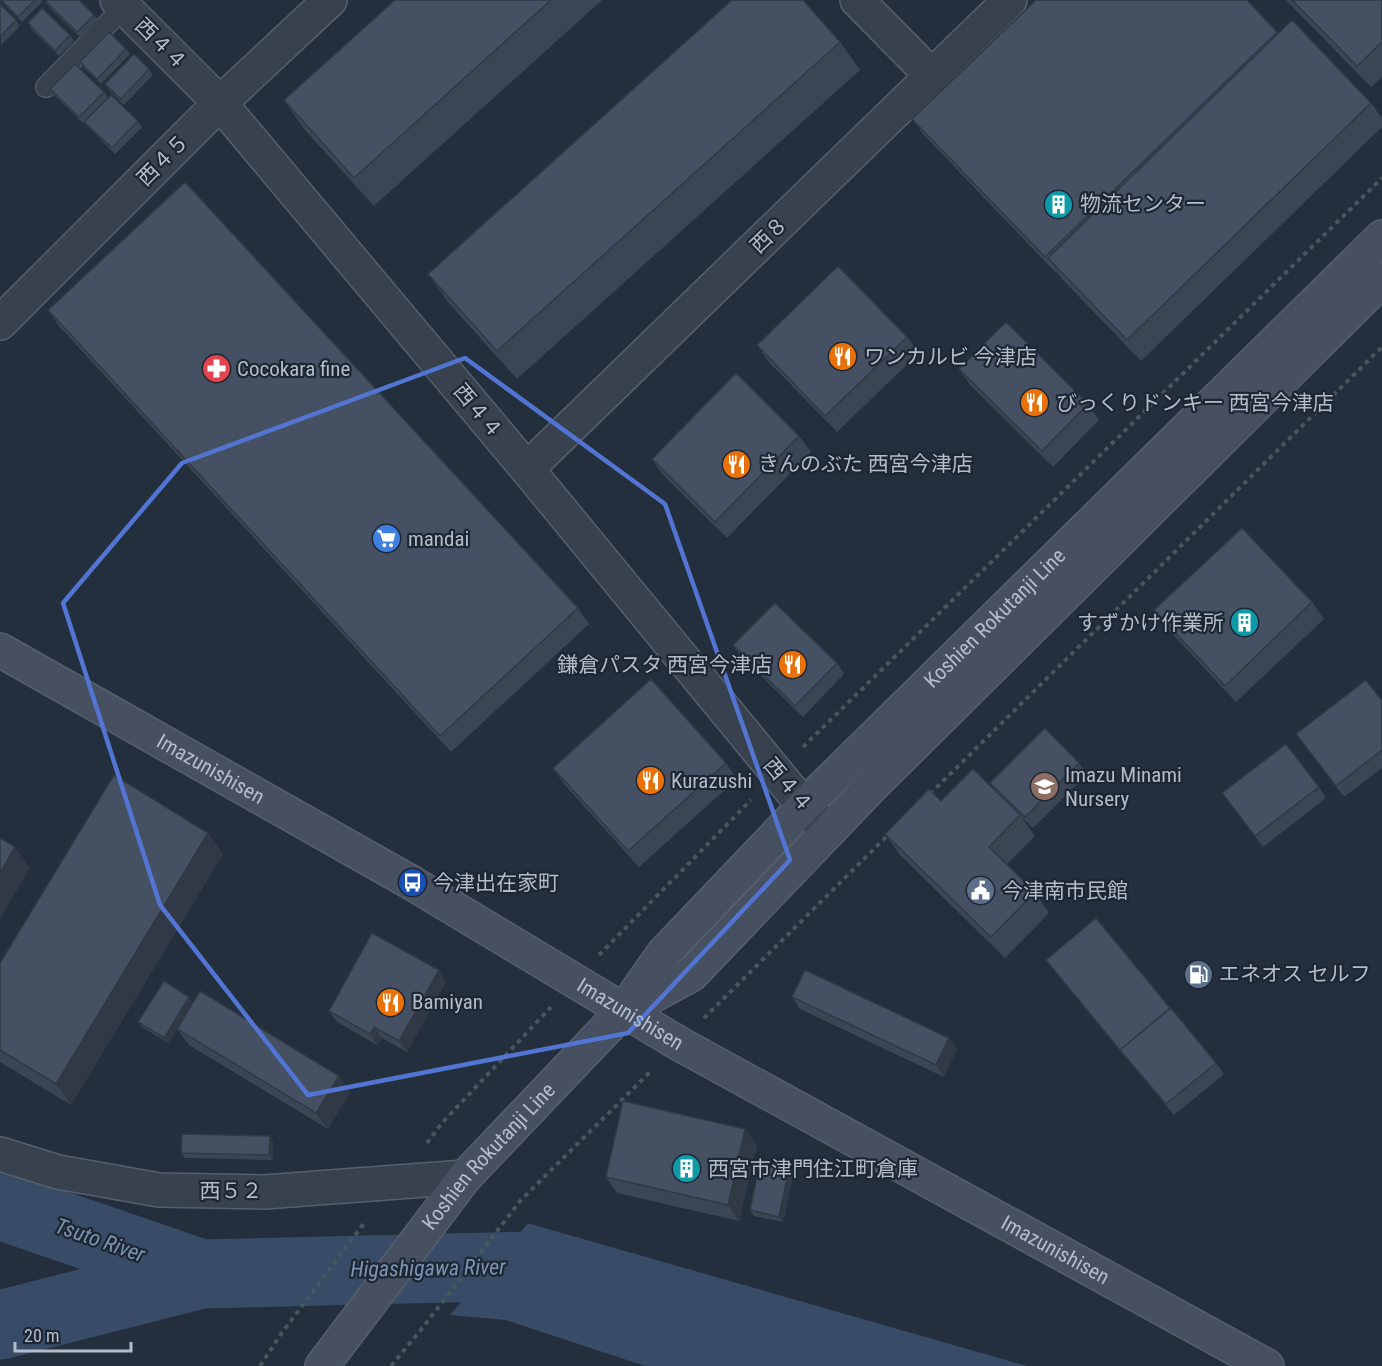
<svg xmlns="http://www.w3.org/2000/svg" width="1382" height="1366" viewBox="0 0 1382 1366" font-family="'Roboto Condensed','Noto Sans JP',sans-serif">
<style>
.water{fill:#394c67}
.pier{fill:#242f3e}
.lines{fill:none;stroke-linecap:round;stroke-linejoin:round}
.river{stroke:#394c67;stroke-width:69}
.lane-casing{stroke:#565f6c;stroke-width:22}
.street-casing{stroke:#565f6c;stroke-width:36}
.secondary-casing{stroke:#565f6c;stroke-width:36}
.path{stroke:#44595c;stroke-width:4;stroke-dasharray:4.5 4.5;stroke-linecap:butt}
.lane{stroke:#38414e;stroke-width:20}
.street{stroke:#38414e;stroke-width:33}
.secondary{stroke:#465061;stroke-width:33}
.wall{fill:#3b4654}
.shaded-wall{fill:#303945}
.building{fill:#455162;stroke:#303945;stroke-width:1.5}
.marked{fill:none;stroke:#5274d3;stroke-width:4.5;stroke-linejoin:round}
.labels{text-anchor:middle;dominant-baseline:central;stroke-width:4.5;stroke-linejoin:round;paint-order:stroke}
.street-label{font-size:21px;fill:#b4bcc9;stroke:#1d2633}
.poi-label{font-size:21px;fill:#b4bcc9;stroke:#1d2633;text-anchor:start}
.water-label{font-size:22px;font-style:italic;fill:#7c92b1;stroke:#1d2633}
</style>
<rect width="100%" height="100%" fill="#242f3e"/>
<!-- water -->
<path class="water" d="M527 1223 1027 1366H645L506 1320 450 1315Z"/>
<!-- pier -->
<path class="pier" d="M527 1220 530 1221 448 1317V1313Z"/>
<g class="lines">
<!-- river -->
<path class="river" d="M0 1205 201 1274
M0 1325 201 1274 534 1266 583 1281"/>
<defs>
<path id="lane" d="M46 87 124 7"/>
<path id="street" d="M117 0 220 103 527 469 804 806 828 832
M857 0 933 77
M0 323 220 103 330 0
M527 469 1010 0
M0 1154 58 1172 159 1190 264 1192 465 1177"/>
<g id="secondary">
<path id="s1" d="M0 650 412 883 678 1043 1267 1366"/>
<path d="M630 1008 691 975 870 788 1382 280"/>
<path id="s2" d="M322 1366 465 1177 623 1011 663 954 804 806 1382 237"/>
</g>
</defs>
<!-- lane casing -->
<use href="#lane" class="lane-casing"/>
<!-- street casing -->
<use href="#street" class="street-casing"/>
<!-- secondary casing -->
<use href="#secondary" class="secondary-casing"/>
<!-- path -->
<path class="path" d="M803 747 1382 178
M930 794 1382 347
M599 955 751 800
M704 1018 890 833
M427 1143 442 1123 551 1007
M260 1366 281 1334 365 1222
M391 1366 420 1331 521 1200 652 1070"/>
<!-- lane -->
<use href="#lane" class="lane"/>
<!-- street -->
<use href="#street" class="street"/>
<!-- secondary -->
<use href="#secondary" class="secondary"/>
</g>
<!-- wall -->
<path class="wall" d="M0 0H41L42 2 22 22Z
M395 0H602L374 206 304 129 284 100Z
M1247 0 1278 33 1371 103 1382 118V127L1141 361 1062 279 1057 272 1056 273 924 135 912 119Z
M1286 0H1382V77L1371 87Z
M46 2 94 15 98 20 81 38 50 8Z
M0 4 16 20 20 26 1 45Z
M28 23 70 35 74 41 59 56 31 29Z
M840 42 860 70 517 379 448 302 428 274Z
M126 49 130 54 101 84 84 68 80 62Z
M149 69 153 75 124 105 109 90 105 84Z
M50 89 104 92 108 98 138 121 142 127 115 154 88 127 84 122 102 104 83 123 54 95Z
M48 310 578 608 589 624 451 752 59 326Z
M907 337 919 353 837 432 768 361 757 345Z
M959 369 1088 404 1099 420 1053 467 970 385Z
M799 436 811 452 727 538 663 475 652 459Z
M1312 602 1324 619 1236 702 1166 627 1154 610Z
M733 645 837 663 844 674 803 717 741 656Z
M1382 701V768L1344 797 1296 734Z
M726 763 737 779 639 867 564 784 553 768Z
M1079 763 1087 774 1033 828 1022 818 1035 836 1006 865 1035 892 1049 913 1005 958 900 855 885 834 941 801 997 792 990 783Z
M1319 787 1326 798 1263 847 1222 793Z
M208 833 223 854 71 1105 0 1062V963Z
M1046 960 1216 1063 1224 1074 1174 1115Z
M446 982 407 1052 382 1038 377 1045 337 1022 329 1011Z
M792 997 957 1049 944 1077 800 1009Z
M193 1003 350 1092 328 1129 189 1045 177 1029 183 1020 168 1043 142 1027 138 1022Z
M273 1142V1160L185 1158 181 1153Z
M757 1145 739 1221 617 1193 606 1177Z
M789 1169 793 1175 783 1222 754 1216 750 1210Z"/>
<!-- shaded-wall -->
<path class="shaded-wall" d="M208 833 223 854 71 1105 56 1084Z
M15 847 30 868 0 919V873Z
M439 970 446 982 407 1052 399 1041Z
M189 997 193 1003 168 1043 164 1038Z
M374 1027 382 1038 377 1045 370 1034Z
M949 1038 957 1049 944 1077 936 1065Z
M339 1076 350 1092 328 1129 316 1113Z
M745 1129 757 1145 739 1221 728 1205Z
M270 1136 273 1142V1160L269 1155Z
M789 1169 793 1175 783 1222 779 1217Z"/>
<!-- building -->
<path class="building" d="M1 0H35L18 17Z
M48 0H79L94 15 77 32 46 2Z
M395 0H551L354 178 284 100Z
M732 0H803L840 42 497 351 428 274Z
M1036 0H1247L1277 32 1045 257 912 119Z
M1292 0H1382V42L1357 66Z
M0 4 16 20 0 37Z
M42 8 70 35 55 51 28 23Z
M1292 20 1371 103 1127 340 1048 258Z
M109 32 126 49 97 79 80 62Z
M134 54 149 69 121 99 105 84Z
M75 64 104 92 79 117 50 89Z
M111 95 138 121 112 148 84 122Z
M185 182 578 608 440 736 48 310Z
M838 266 907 337 825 416 757 345Z
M1006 322 1088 404 1042 451 959 369Z
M736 373 799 436 715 522 652 459Z
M1242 528 1312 602 1225 686 1154 610Z
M775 603 837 663 795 706 733 645Z
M651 679 726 763 628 851 553 768Z
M1366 680 1382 701V750L1336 786 1296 734Z
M1045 728 1079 763 1025 817 990 783Z
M1286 744 1319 787 1255 836 1222 793Z
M973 769 1020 815 989 847 1035 892 991 937 885 834 929 789 941 801Z
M114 775 208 833 56 1084 0 1050V963Z
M0 838 15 847 0 873Z
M1096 918 1170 1008 1120 1050 1124 1055 1046 960Z
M372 933 439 970 399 1041 374 1027 370 1034 329 1011Z
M805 970 949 1038 936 1065 792 997Z
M164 981 189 997 164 1038 138 1022Z
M200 991 339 1076 316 1113 177 1029Z
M1171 1008 1216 1063 1166 1104 1120 1050Z
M623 1101 745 1129 728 1205 606 1177Z
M182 1134 270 1136 269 1155 181 1153Z
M760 1163 789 1169 779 1217 750 1210Z"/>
<!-- marked area -->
<path class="marked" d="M465 358 665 504 790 860 628 1033 308 1095 160 905 63 603 182 463Z"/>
<!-- icons -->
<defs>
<symbol id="building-disc" viewBox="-11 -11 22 22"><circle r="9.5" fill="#0f9aa8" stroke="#1d2633"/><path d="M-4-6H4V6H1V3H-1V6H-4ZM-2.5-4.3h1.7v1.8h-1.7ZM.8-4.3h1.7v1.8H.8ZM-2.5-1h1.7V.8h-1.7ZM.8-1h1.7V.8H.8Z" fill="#fff"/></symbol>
<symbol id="restaurant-disc" viewBox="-11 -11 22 22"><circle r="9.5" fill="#e8710a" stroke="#1d2633"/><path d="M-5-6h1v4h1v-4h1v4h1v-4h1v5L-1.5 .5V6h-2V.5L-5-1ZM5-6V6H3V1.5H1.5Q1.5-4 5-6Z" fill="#fff"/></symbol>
<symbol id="pharmacy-disc" viewBox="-11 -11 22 22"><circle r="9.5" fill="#e0444e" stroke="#1d2633"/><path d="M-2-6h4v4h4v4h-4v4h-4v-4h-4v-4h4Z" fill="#fff"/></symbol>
<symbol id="supermarket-disc" viewBox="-11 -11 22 22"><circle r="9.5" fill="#3f7fe0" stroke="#1d2633"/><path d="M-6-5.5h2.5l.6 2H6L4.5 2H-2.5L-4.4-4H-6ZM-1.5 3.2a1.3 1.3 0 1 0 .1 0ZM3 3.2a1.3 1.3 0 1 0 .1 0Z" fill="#fff"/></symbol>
<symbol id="school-disc" viewBox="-11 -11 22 22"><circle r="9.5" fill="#8d6e63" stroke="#1d2633"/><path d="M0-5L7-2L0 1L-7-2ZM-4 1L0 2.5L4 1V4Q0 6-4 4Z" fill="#fff"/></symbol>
<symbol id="bus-disc" viewBox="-11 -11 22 22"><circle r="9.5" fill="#1a4fb4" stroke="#1d2633"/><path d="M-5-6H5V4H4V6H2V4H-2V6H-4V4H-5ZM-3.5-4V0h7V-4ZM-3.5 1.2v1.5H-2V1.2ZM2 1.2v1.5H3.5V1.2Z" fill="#fff"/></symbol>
<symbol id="civic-disc" viewBox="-11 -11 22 22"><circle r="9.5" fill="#5c6f8a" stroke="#1d2633"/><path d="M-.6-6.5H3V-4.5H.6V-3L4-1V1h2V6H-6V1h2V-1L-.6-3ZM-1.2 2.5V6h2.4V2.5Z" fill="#fff"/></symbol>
<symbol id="fuel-disc" viewBox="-11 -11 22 22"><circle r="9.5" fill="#5c6f8a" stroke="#1d2633"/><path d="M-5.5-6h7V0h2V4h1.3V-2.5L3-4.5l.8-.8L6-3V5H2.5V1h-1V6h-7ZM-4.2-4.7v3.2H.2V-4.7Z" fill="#fff"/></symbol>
</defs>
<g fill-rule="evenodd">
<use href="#building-disc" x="1042" y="188" width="33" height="33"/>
<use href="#restaurant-disc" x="826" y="340" width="33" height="33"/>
<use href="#pharmacy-disc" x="200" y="352" width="33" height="33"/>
<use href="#restaurant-disc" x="1018" y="386" width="33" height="33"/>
<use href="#restaurant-disc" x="720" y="448" width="33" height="33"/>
<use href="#supermarket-disc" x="370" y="522" width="33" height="33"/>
<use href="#building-disc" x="1228" y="606" width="33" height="33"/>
<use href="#restaurant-disc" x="776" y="648" width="33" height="33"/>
<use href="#restaurant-disc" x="634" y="764" width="33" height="33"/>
<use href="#school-disc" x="1028" y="770" width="33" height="33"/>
<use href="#bus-disc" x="396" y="866" width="33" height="33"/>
<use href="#civic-disc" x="964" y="874" width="33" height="33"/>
<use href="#fuel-disc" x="1182" y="958" width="33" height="33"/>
<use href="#restaurant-disc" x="374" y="986" width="33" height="33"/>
<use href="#building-disc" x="670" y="1152" width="33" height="33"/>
</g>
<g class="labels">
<!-- street labels -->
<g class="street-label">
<text transform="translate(161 44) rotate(45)">西４４</text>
<text transform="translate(163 160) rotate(-45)">西４５</text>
<text transform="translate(769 235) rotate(-44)">西８</text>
<text transform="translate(478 411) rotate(50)">西４４</text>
<text stroke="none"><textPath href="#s2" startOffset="1008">Koshien Rokutanji Line</textPath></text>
<text stroke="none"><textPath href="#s1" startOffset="242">Imazunishisen</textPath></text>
<text transform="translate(788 785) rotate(50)">西４４</text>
<text stroke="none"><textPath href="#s1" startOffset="728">Imazunishisen</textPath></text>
<text stroke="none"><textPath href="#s2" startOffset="268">Koshien Rokutanji Line</textPath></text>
<text x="231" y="1191">西５２</text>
<text stroke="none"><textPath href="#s1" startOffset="1214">Imazunishisen</textPath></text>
</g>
<!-- poi labels -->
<g class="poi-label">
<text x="1080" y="204">物流センター</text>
<text x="864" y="357">ワンカルビ 今津店</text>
<text x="237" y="369">Cocokara fine</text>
<text x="1056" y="403">びっくりドンキー 西宮今津店</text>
<text x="758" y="464">きんのぶた 西宮今津店</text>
<text x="408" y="539">mandai</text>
<text x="1224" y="623" text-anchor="end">すずかけ作業所</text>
<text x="772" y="665" text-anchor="end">鎌倉パスタ 西宮今津店</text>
<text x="1065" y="775">Imazu Minami<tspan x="1065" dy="24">Nursery</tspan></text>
<text x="671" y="781">Kurazushi</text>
<text x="433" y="883">今津出在家町</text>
<text x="1002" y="891">今津南市民館</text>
<text x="1219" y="974">エネオス セルフ</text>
<text x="412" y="1002">Bamiyan</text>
<text x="708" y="1169">西宮市津門住江町倉庫</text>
</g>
<!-- water labels -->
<g class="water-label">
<text transform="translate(100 1240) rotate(19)">Tsuto River</text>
<text transform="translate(428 1268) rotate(-1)">Higashigawa River</text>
</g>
</g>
<!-- scale -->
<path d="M15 1342v9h116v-9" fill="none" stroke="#b4bcc9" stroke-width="3"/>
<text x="24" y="1342" font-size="18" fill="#b4bcc9" stroke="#1d2633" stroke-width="4.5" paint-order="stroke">20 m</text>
</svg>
